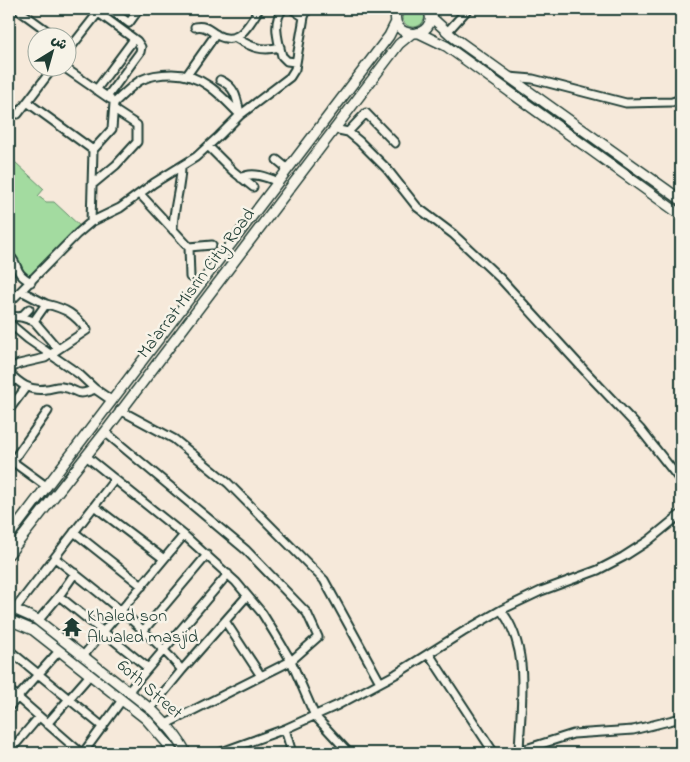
<svg xmlns="http://www.w3.org/2000/svg" width="690" height="762" viewBox="0 0 690 762" font-family="'Indie Flower','Playpen Sans Arabic',sans-serif">
<style>
.green{fill:#a3dba0;stroke:#618c6a}
.lines{fill:none;stroke-linecap:round;stroke-linejoin:round}
.minor-casing{stroke:#1f3d34;stroke-width:11}
.major-casing{stroke:#1f3d34;stroke-width:12}
.minor{stroke:#f7f3e8;stroke-width:7}
.major{stroke:#f7f3e8;stroke-width:9}
.labels{text-anchor:middle;dominant-baseline:central;stroke-width:5;stroke-linejoin:round;paint-order:stroke}
.street-label{font-size:18px;fill:#1f3d34;stroke:#f7f3e8}
.poi-label{font-size:18px;fill:#1f3d34;stroke:#f7f3e8;text-anchor:start}
</style>
<rect width="100%" height="100%" fill="#f6e9da"/>
<filter id="ink" filterUnits="userSpaceOnUse"><feTurbulence type="fractalNoise" baseFrequency=".02" numOctaves="2"/><feDisplacementMap in="SourceGraphic" scale="10" xChannelSelector="R" yChannelSelector="G"/><feConvolveMatrix kernelMatrix="1 2 1 2 8 2 1 2 1" color-interpolation-filters="sRGB"/></filter>
<g filter="url(#ink)">
<!-- green -->
<path class="green" d="M404 9H423C431 25 409 35 402 19Z
M15 162 44 189 38 196 46 202H54L82 228 31 278 22 273 9 252V168Z"/>
<g class="lines">
<defs>
<path id="minor" d="M17 9 57 38
M93 9 137 41 141 47 140 52 107 97
M110 9 129 23 139 9
M283 9C272 21 278 41 282 56L287 61 295 62
M292 9 304 17
M195 27C205 25 209 30 217 35 238 47 250 24 259 9
M448 31 468 9
M236 38C251 47 262 52 280 47
M68 51 101 9
M65 68 110 99
M187 75 216 34
M509 77 533 79 626 103 672 102 681 99
M220 80C236 87 237 99 240 114
M96 90 134 39
M27 102 93 150
M18 114 53 68
M334 129 348 132 359 141 387 169 417 207 453 234 500 278 585 371 640 429 681 481
M348 132 366 113 395 143
M208 146 233 171 253 187
M277 160 288 169
M241 178C252 171 267 177 278 182
M93 184 116 165 137 142V125L114 110
M140 194 189 247 190 277
M91 222 93 150 112 129 114 103C123 95 132 85 141 80 151 75 161 74 172 74 202 74 220 94 240 115
M173 230C173 208 181 188 181 167
M189 247 212 245
M9 255C21 266 12 272 31 282
M9 303 77 234 91 222 120 208 154 183 196 157 219 136 240 115 290 77 295 69 304 17 307 9
M9 316 21 317 34 321 46 304 21 291
M21 317 29 309
M34 321 58 349
M9 323 28 339 79 374 95 389 111 400
M9 369 19 364 45 358 87 330C74 314 67 309 46 304
M9 373C19 383 30 392 46 389 51 389 57 386 62 387 79 389 74 398 95 389
M9 410 26 387
M120 410 174 439 228 483 324 580 380 682
M105 432 246 550 307 613 318 637 291 661 166 724
M86 456 184 535 236 582 262 613 275 634 291 661 315 716 349 753
M9 459 46 486
M12 462 48 411
M94 506 164 559
M74 532 142 586
M55 558C99 593 145 627 182 670
M59 596 148 668
M15 609 115 479
M501 610C532 650 520 706 519 753
M38 621 59 596 75 573
M225 621 247 596
M143 631 207 555
M9 650 103 727
M429 654 494 753
M83 656 184 535
M9 690 81 753
M128 692 228 574
M9 707 59 651
M150 709 182 670 225 621 261 676
M47 724 90 675
M285 729 292 753
M9 752 39 717
M83 753 122 700
M219 753 285 729 338 705 396 674 463 632 501 610 541 591 598 570 623 557 648 541 681 514
M513 753 573 734 633 730 681 718"/>
<path id="major" d="M397 9C386 42 440 41 429 9
M430 16 453 37 681 200
M419 33 446 46 681 215
M9 536 389 36 396 22
M9 554 105 432 399 44 411 34
M9 607 36 619 153 711C166 724 178 736 186 753
M9 620 33 630 146 719 166 742 173 753"/>
</defs>
<!-- minor casing -->
<use href="#minor" class="minor-casing"/>
<!-- major casing -->
<use href="#major" class="major-casing"/>
<!-- minor -->
<use href="#minor" class="minor"/>
<!-- major -->
<use href="#major" class="major"/>
</g>
</g>
<!-- icons -->
<defs>
<symbol id="temple-bare" viewBox="-9 -9 18 18"><path d="M0-6L5-2H3V0L6.5 2.5H4V6H1.5V3h-3V6H-4V2.5H-6.5L-3 0V-2H-5Z" fill="#1f3d34" stroke="#f7f3e8" stroke-width="2.5" paint-order="stroke"/></symbol>
</defs>
<g fill-rule="evenodd">
<use href="#temple-bare" x="58" y="613" width="28" height="28"/>
</g>
<g class="labels">
<!-- street labels -->
<g class="street-label">
<text transform="translate(197 284) rotate(-53)">Ma'arrat Misrin City Road</text>
<text transform="translate(149 690) rotate(41)">60th Street</text>
</g>
<!-- poi labels -->
<g class="poi-label">
<text x="87" y="617">Khaled son<tspan x="87" dy="21">Alwaled masjid</tspan></text>
</g>
</g>
<!-- margin -->
<rect width="690" height="762" fill="none" stroke="#f7f3e8" stroke-width="30"/>
<rect x="15" y="15" width="660" height="732" fill="none" stroke="#1f3d34" stroke-width="2" filter="url(#ink)"/>
<!-- north arrow -->
<g transform="translate(52 52) rotate(37)"><circle r="24" fill="#f7f3e8" stroke="#a1aaa0"/>
<path d="M0-4L9 19L0 12L-9 19Z" fill="#1f3d34"/>
<text y="-8" font-size="14" font-weight="bold" text-anchor="middle" fill="#1f3d34">ش</text>
</g>
</svg>
